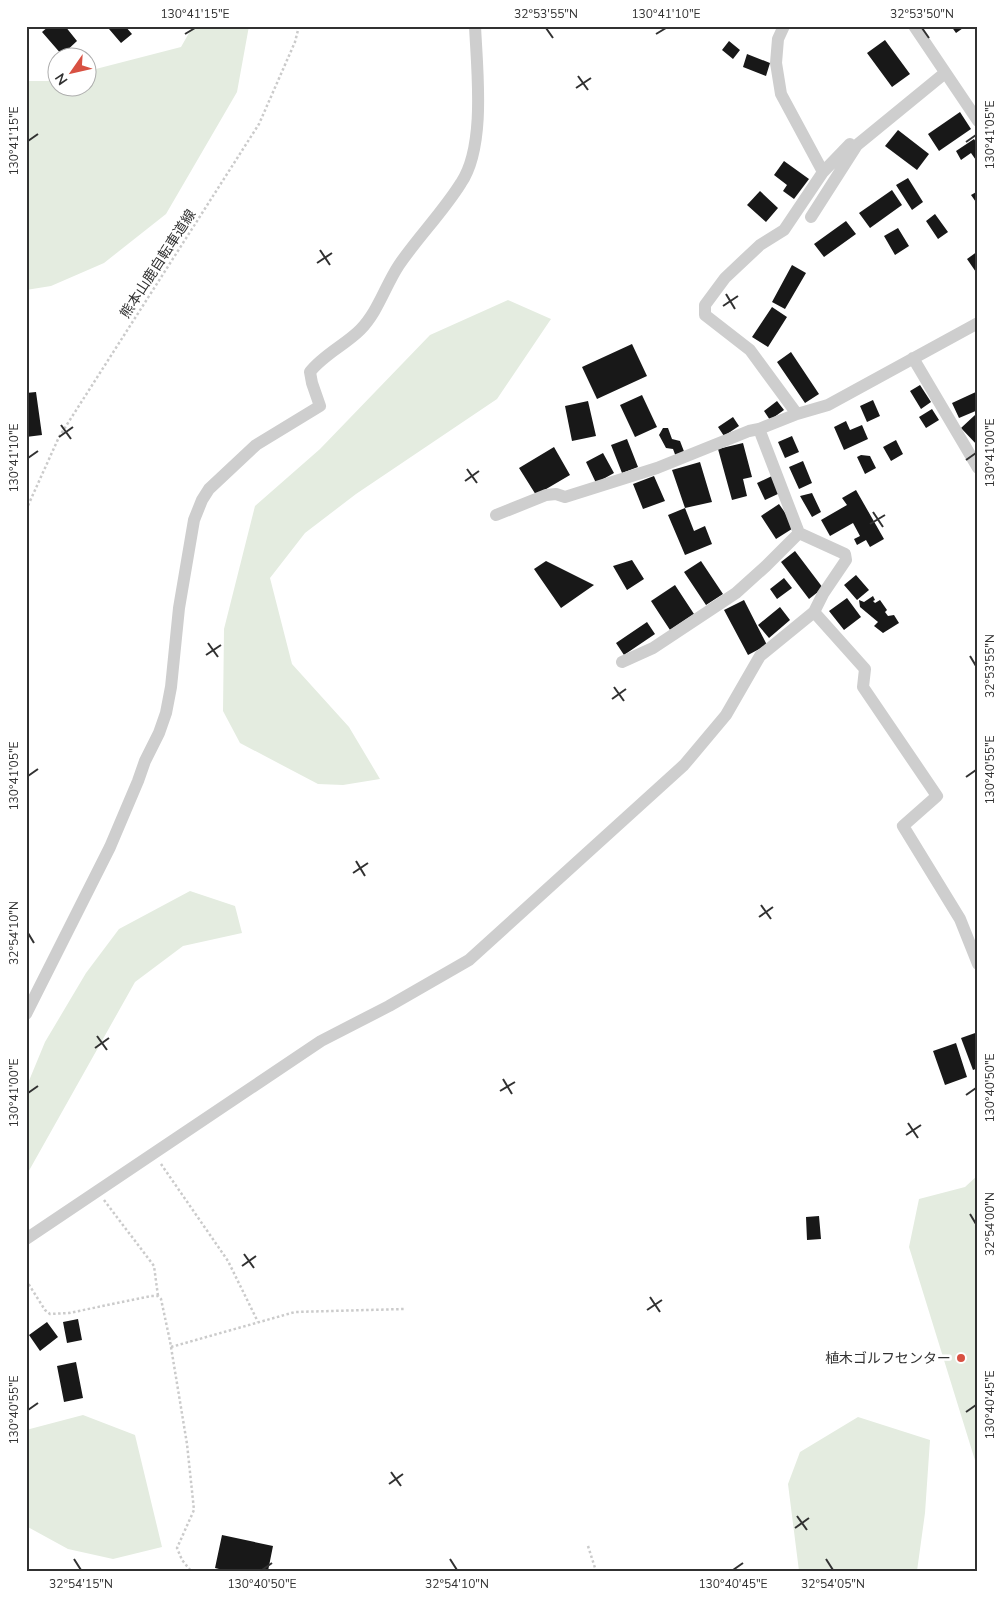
<svg xmlns="http://www.w3.org/2000/svg" width="1004" height="1597" viewBox="0 0 1004 1597" font-family="'Nunito Sans','Noto Sans JP',sans-serif">
<style>
.green{fill:#e4ece0}
.building{fill:#181818}
.lines{fill:none;stroke-linecap:round;stroke-linejoin:round}
.path{stroke:#cbcbcb;stroke-width:2.5;stroke-dasharray:2.5 2.5;stroke-linecap:butt}
.minor{stroke:#cecece;stroke-width:12}
.ticks{fill:none;stroke:#313131;stroke-width:2}
.poi-dot{fill:#d85142;stroke:#fff;stroke-width:2}
.labels{text-anchor:middle;dominant-baseline:central;stroke-width:5;stroke-linejoin:round;paint-order:stroke}
.street-label{font-size:14px;fill:#313131;stroke:#fff}
.poi-label{font-size:14px;fill:#313131;stroke:#fff;text-anchor:end}
.neatline{fill:none;stroke:#313131;stroke-width:2}
.ticks-label{font-size:12px;text-anchor:middle;fill:#313131}
</style>
<rect width="100%" height="100%" fill="#fff"/>
<!-- green -->
<path class="green" d="M193 26H249L237 92 166 214 104 263 51 286 26 290V81H47L57 79 58 88H88V71L181 47Z
M508 300 551 319 497 399 356 494 305 533 270 578 292 664 349 727 380 779 343 785 318 784 240 743 223 711 224 629 255 506 320 449 430 335Z
M190 891 235 906 242 933 183 946 135 982 26 1176V1088L45 1042 86 973 119 929Z
M978 1175V1470L909 1247 919 1199 965 1187Z
M83 1415 135 1435 162 1547 113 1559 68 1549 26 1526V1430Z
M858 1417 930 1440 925 1513 917 1571H799L788 1484 800 1452Z"/>
<!-- building -->
<path class="building" d="M49 26H65L77 41 62 55 42 32Z
M112 26H125L132 34 121 43 109 29Z
M951 26H966L956 33Z
M885 40 910 74 892 87 867 53Z
M729 41 740 50 733 59 722 50Z
M747 54 770 63 766 76 743 67Z
M960 112 971 129 939 151 928 134Z
M898 130 929 154 917 170 885 146Z
M974 139 978 145V163L971 153 961 160 956 151Z
M784 161 809 179 794 199 783 191 787 185 774 175Z
M908 178 923 202 912 210 896 185Z
M892 190 902 205 870 228 859 213Z
M760 191 778 208 766 222 747 205Z
M978 191V205L971 195Z
M935 214 948 232 938 239 926 221Z
M846 221 856 234 824 257 814 244Z
M898 228 909 246 895 255 884 236Z
M978 251V275L967 259Z
M792 265 806 273 785 309 772 302Z
M772 307 787 317 768 347 752 337Z
M632 344 647 376 597 399 582 367Z
M791 352 819 394 805 403 777 362Z
M920 385 931 402 921 409 910 391Z
M978 391V410L959 418 952 403Z
M36 392 42 435 26 437V393Z
M642 395 657 427 635 437 620 405Z
M873 400 880 416 867 422 860 406Z
M588 401 596 436 572 441 565 406Z
M777 401 784 410 770 420 764 411Z
M932 409 939 420 926 428 919 417Z
M975 415 978 418V446L961 428Z
M733 417 739 426 724 436 718 427Z
M846 421 850 430 862 425 868 439 844 450 834 427Z
M663 428H668L672 439 680 441 685 454 676 457 673 449 666 448 659 435Z
M792 436 799 452 785 458 778 442Z
M627 439 638 467 622 473 611 445Z
M896 440 903 454 891 461 883 447Z
M743 443 752 477 743 479 747 496 732 500 718 449Z
M554 447 570 475 536 495 519 468Z
M603 453 614 473 596 483 586 462Z
M861 455 870 456 876 468 865 474 857 457Z
M803 461 812 483 799 489 789 467Z
M700 462 712 502 685 508 672 470Z
M654 476 665 501 643 509 633 484Z
M772 476 780 493 765 500 757 483Z
M856 490 884 539 870 547 866 540 857 545 854 539 860 536 853 523 830 536 821 520 847 505 842 498Z
M812 493 821 512 812 517 800 496Z
M779 504 795 527 776 539 761 516Z
M685 508 694 531 705 526 712 544 685 555 668 515Z
M795 551 823 588 809 599 781 562Z
M632 560 644 579 627 590 613 566Z
M546 561 594 585 561 608 534 569Z
M701 561 723 594 706 605 684 572Z
M856 575 869 590 857 600 844 585Z
M784 578 792 588 777 599 770 589Z
M675 585 694 614 670 630 651 601Z
M873 596 875 600 873 601 875 603 880 600 887 610 885 612 888 616 894 615 899 623 883 633 874 626 878 622 860 607 859 600 864 602Z
M847 598 861 617 844 630 829 611Z
M744 600 767 645 748 655 724 610Z
M780 607 790 620 769 638 758 625Z
M647 622 655 634 624 655 616 643Z
M978 1032V1068L973 1070 961 1038Z
M956 1043 967 1077 945 1085 933 1051Z
M819 1216 821 1239 807 1240 806 1217Z
M78 1319 82 1340 67 1343 63 1322Z
M47 1322 58 1337 40 1351 29 1335Z
M76 1362 83 1398 64 1402 57 1366Z
M222 1535 273 1546 268 1571H227L215 1568Z"/>
<g class="lines">
<!-- path -->
<path class="path" d="M26 510 59 437 259 124 295 42 299 26
M161 1164 228 1261 258 1322
M104 1200 154 1266 158 1296
M26 1280 45 1310 50 1314 69 1313 151 1296H158L161 1299 170 1341 187 1444 194 1510 177 1548 182 1560 191 1571
M171 1347 295 1312 404 1309
M588 1546 596 1571"/>
<!-- minor -->
<path class="minor" d="M784 26 778 39 776 63 781 94 823 172 784 230 760 245 725 278 705 305V315L750 350 797 414
M914 26 978 121
M823 172 850 144
M811 217 857 145 945 73
M913 358 978 468
M496 515 546 495 556 494 565 497 657 468 749 431 759 429
M814 612 865 669 863 687 937 796 903 826 960 919 978 964
M622 662 653 648 736 593 766 566 799 533
M26 1014 110 847 138 781 145 761 159 733 166 713 171 687 179 608 194 520 202 500 209 489 256 445 320 406 312 383 310 372C323 355 345 345 360 330 378 312 385 286 399 265 418 237 443 212 461 183 486 146 477 70 475 26
M26 1239 321 1041 389 1006 469 960 684 765 726 715 760 656 814 612 823 594 846 560 845 554 799 533 759 429 797 414 828 405 978 323"/>
</g>
<!-- ticks -->
<path class="ticks" d="M546 28 553 38M922 28 929 38M185 34 195 28M656 34 666 28M578 76 588 90M576 88 591 78M28 141 38 134M966 142 976 135M320 250 330 265M317 263 332 253M726 294 735 309M723 306 738 296M61 425 71 439M59 437 73 427M28 458 38 451M966 460 976 453M467 469 477 483M465 481 479 471M873 512 883 527M870 524 885 515M208 643 218 657M206 655 221 645M970 656 976 666M614 687 624 701M612 699 626 689M28 776 38 769M966 777 976 770M356 861 365 876M353 873 368 863M761 905 771 919M759 917 773 907M28 933 34 943M97 1036 107 1050M95 1048 109 1038M503 1079 512 1094M500 1091 515 1082M28 1093 38 1086M966 1095 976 1088M908 1123 918 1138M906 1135 921 1125M970 1214 976 1224M244 1254 254 1268M242 1266 256 1256M650 1297 660 1312M647 1310 662 1300M28 1410 38 1403M966 1412 976 1405M391 1472 401 1486M389 1484 403 1474M797 1516 807 1530M795 1528 809 1518M74 1559 81 1570M450 1559 457 1570M826 1559 833 1570M262 1570 272 1563M733 1570 743 1563"/>
<!-- markers -->
<circle class="poi-dot" cx="961" cy="1358" r="5"/>
<g class="labels">
<!-- street labels -->
<g class="street-label">
<text transform="translate(158 264) rotate(-57)">熊本山鹿自転車道線</text>
</g>
<!-- poi labels -->
<g class="poi-label">
<text x="951" y="1358">植木ゴルフセンター</text>
</g>
</g>
<!-- border -->
<rect width="1004" height="1597" fill="none" stroke="#ffffff" stroke-width="55"/>
<!-- north arrow -->
<g transform="translate(72 72) rotate(236)"><circle r="24" fill="#ffffff" stroke="#adadad"/>
<path d="M0-4L9 19L0 12L-9 19Z" fill="#d85142"/>
<text y="-8" font-size="14" font-weight="bold" text-anchor="middle" fill="#313131">N</text>
</g>
<rect x="28" y="28" width="948" height="1542" class="neatline"/>
<g class="ticks-label">
<text x="195" y="18">130°41'15"E</text>
<text x="546" y="18">32°53'55"N</text>
<text x="666" y="18">130°41'10"E</text>
<text x="922" y="18">32°53'50"N</text>
<text transform="translate(990 135) rotate(-90)" y="4">130°41'05"E</text>
<text transform="translate(14 141) rotate(-90)" y="4">130°41'15"E</text>
<text transform="translate(990 453) rotate(-90)" y="4">130°41'00"E</text>
<text transform="translate(14 458) rotate(-90)" y="4">130°41'10"E</text>
<text transform="translate(990 666) rotate(-90)" y="4">32°53'55"N</text>
<text transform="translate(990 770) rotate(-90)" y="4">130°40'55"E</text>
<text transform="translate(14 776) rotate(-90)" y="4">130°41'05"E</text>
<text transform="translate(14 933) rotate(-90)" y="4">32°54'10"N</text>
<text transform="translate(990 1088) rotate(-90)" y="4">130°40'50"E</text>
<text transform="translate(14 1093) rotate(-90)" y="4">130°41'00"E</text>
<text transform="translate(990 1224) rotate(-90)" y="4">32°54'00"N</text>
<text transform="translate(990 1405) rotate(-90)" y="4">130°40'45"E</text>
<text transform="translate(14 1410) rotate(-90)" y="4">130°40'55"E</text>
<text x="81" y="1588">32°54'15"N</text>
<text x="262" y="1588">130°40'50"E</text>
<text x="457" y="1588">32°54'10"N</text>
<text x="733" y="1588">130°40'45"E</text>
<text x="833" y="1588">32°54'05"N</text>
</g>
</svg>
